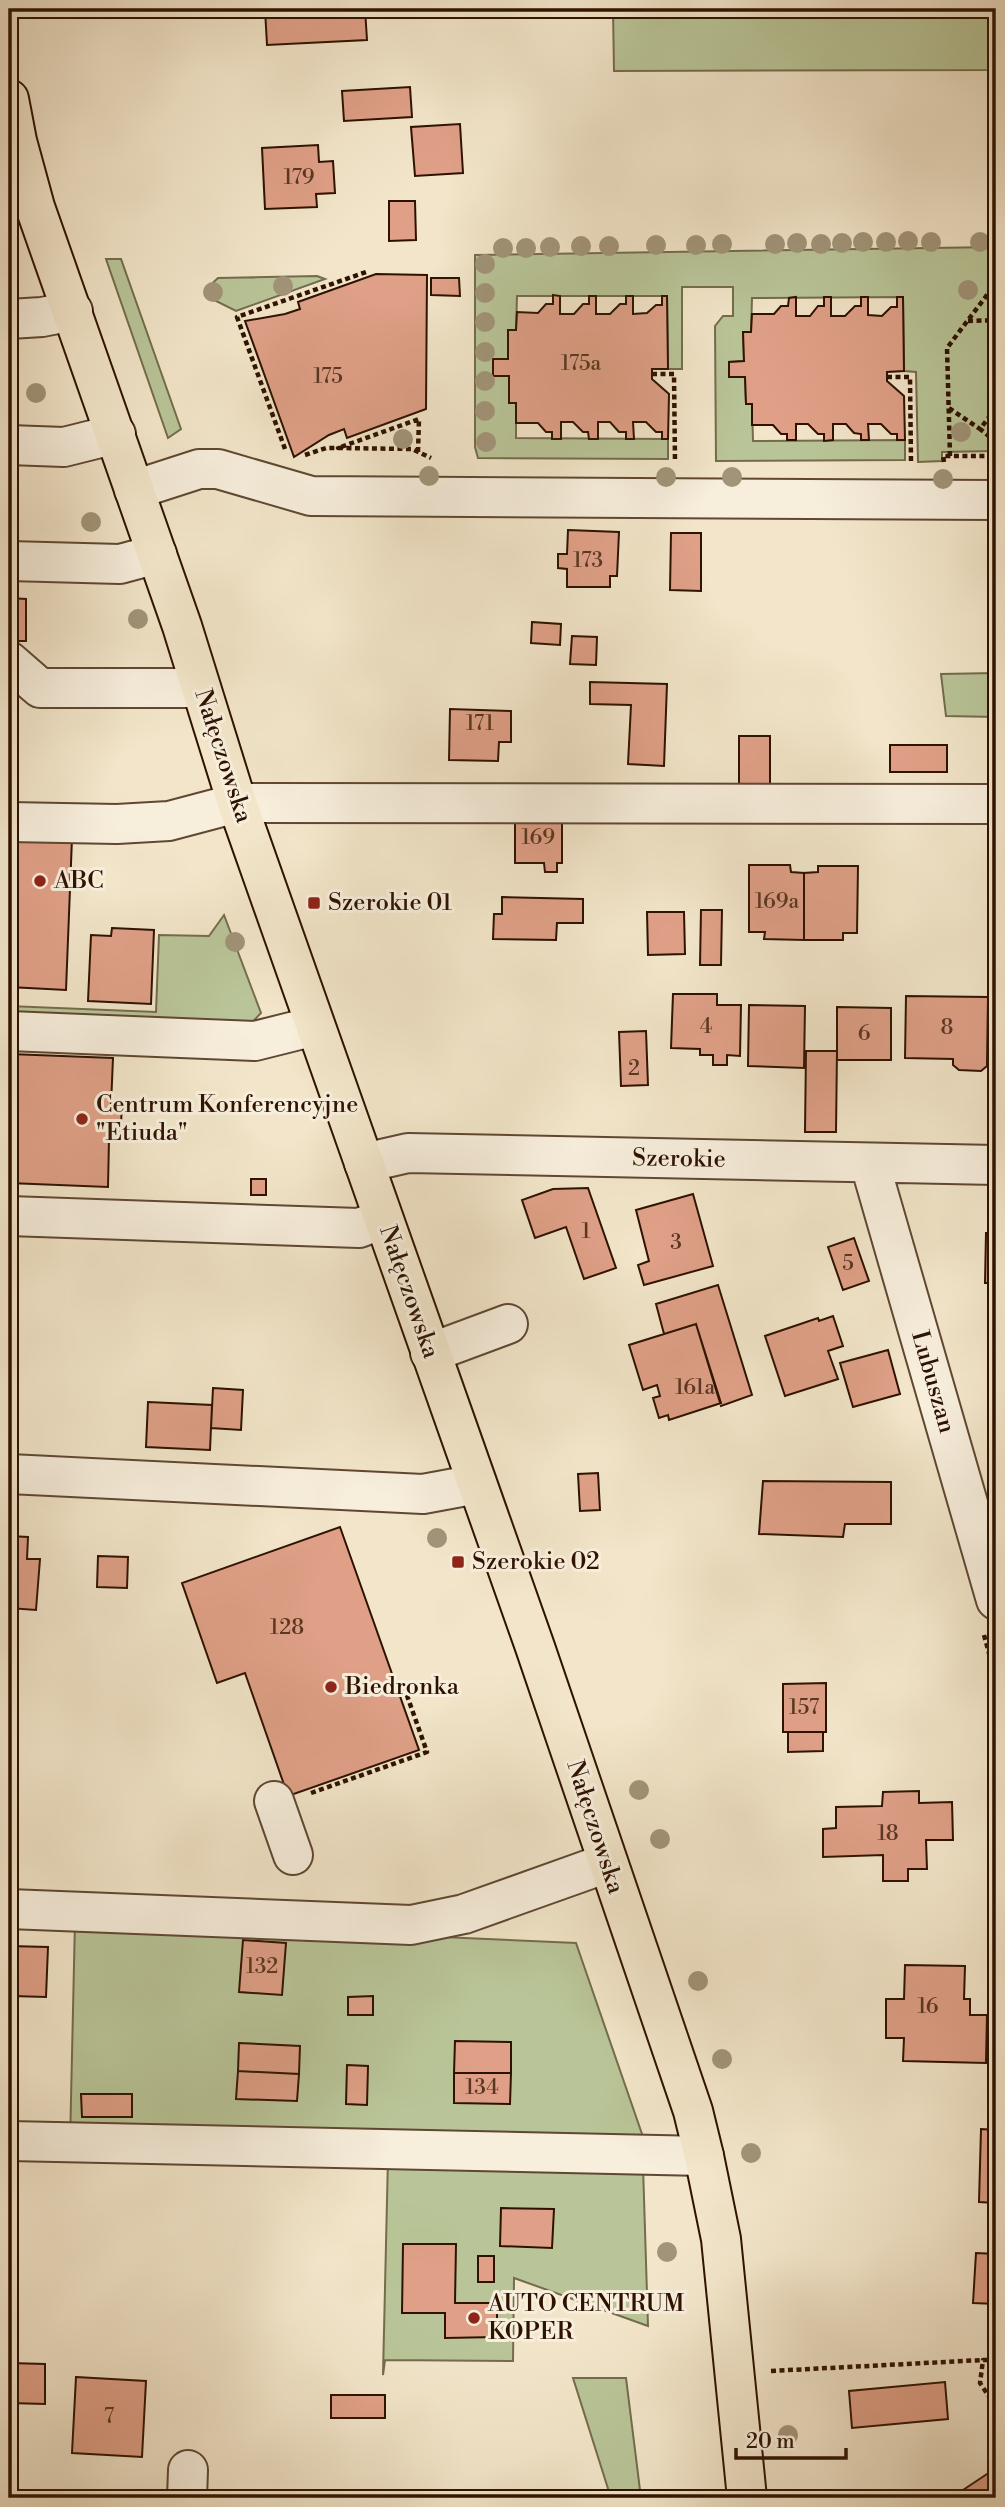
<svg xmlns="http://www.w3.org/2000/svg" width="1005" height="2507" viewBox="0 0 1005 2507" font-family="'Libre Bodoni',serif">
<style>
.green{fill:#b9c598;stroke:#746c4c;stroke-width:2}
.building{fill:#dfa087;stroke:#2e1200;stroke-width:2}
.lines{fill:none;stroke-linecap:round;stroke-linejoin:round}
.minor-casing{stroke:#5f4732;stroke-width:42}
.major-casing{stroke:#2e1200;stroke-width:42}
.path{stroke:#2e1200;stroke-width:4.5;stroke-dasharray:5 3.5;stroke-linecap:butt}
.minor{stroke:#f7eedc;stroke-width:38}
.major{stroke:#f2e5c9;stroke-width:38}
.tree{fill:#a19478}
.poi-dot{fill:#8f2418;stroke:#f7eedc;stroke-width:2.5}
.labels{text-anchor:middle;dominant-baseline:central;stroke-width:6;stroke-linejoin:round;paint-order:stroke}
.number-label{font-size:21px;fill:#5a3622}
.street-label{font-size:24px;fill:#2e1200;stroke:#f7eedc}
.poi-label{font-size:24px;fill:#2e1200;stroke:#f7eedc;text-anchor:start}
</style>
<rect width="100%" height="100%" fill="#f2e5c9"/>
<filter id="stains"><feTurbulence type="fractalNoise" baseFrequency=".00286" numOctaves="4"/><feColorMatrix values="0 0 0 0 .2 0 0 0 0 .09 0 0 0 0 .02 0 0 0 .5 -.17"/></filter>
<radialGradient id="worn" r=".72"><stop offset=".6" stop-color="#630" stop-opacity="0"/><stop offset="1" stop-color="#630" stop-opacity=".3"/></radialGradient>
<!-- green -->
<path class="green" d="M613 9H996V70L614 71Z
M996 247V451L942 452V461L918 462 916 372 904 371 903 297 752 298 751 332 743 333 744 361 729 362V377H745L746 404H752L753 441 905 440V460L716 461 715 326 723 316H733V287H682V369H668L667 296H517L516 330 508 359 493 360V376H509V403H516V438L668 439V459L478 458 475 447V255Z
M106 259H121L181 429 168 438Z
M317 276 325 279 236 311 208 297 205 290 218 278Z
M996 673V717L946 716 941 674Z
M224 915 261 1013 244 1031 9 1024V1006L156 1012 159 935 209 936Z
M75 1921 576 1943 642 2134 648 2326 514 2278 513 2361 385 2360 383 2375 388 2157 70 2144Z
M573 2378H626L641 2498H611Z"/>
<!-- building -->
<path class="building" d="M265 9H365L367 40 267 45Z
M410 87 412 117 344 121 342 91Z
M460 124 463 173 415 176 411 127Z
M318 145 319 162 333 161 335 193 316 194 317 207 265 209 262 148Z
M389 201H415L416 240 389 241Z
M376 274 427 275 426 409 347 438 344 429 329 435 294 457 245 321 285 314 300 309 298 302Z
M431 278H459L460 296 431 295Z
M553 295 560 296V314H574L583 304H589V296H596V314H610L620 304H626V296H633V314L647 313 656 305H662V296H667L668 369H652V379L669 394 668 439H662V432H656L646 422H633L634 439H626V432H619L610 422H598V439H589L588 432H583L573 422H561V439H552V432H546L538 423H516V403H509V376H493V359H508V330H516L517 312 538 313 546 304H553Z
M796 297V316H810L818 306H824V297H831V316H845L855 306H861V297H868V315L882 316 891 307H897V297H903L904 371 887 372V381L904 396 905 440H897V434H891L881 424H868L869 440H861V434L854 433 846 424H833V440L824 441V434H818L808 424H796V440H787V434H781L773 425H752V404H746L745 377H729V362L744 361 743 332H751L752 314H774L781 306H788L789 298Z
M568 530 619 532 617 576H610V587H567V569L558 568V554H567Z
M671 533H701V591L670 590Z
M9 598 26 599V641H9Z
M532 622 561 624 560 645 531 643Z
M572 636 597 637 596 665 570 664Z
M590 682 667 684 664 766 628 764 631 705 590 704Z
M450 709 511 711V742H499L498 761 449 760Z
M739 736H770V787H739Z
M890 745H947V772H890Z
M515 812H562V863H557V872H545L544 863H515Z
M9 836 72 838 66 990 9 987Z
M749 865H790L791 872 804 873V940L764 939 765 932H749Z
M818 866H858L857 933H843V940H804V873L818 872Z
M502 897 583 899V923H557L556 940 493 939 494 914H502Z
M701 910H722L721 965H700Z
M647 912H684L685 954 648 955Z
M112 928 154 930 151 1004 88 1001 91 935 111 936Z
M673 994H717V1005H741L740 1056 727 1055V1065H713V1055H700V1049L671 1048Z
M906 996 988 997 987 1066 981 1071 959 1070 953 1065V1059L905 1058Z
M749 1005 805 1006 804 1068 748 1066Z
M837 1007 891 1008V1060H837Z
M646 1031 648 1085 621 1086 619 1032Z
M806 1051H837L836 1132H805Z
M10 1054 113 1058 111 1105H122L120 1141 109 1140 108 1187 9 1183Z
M251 1179H266V1195H251Z
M588 1188 616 1268 584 1279 566 1227 535 1238 522 1200 553 1189Z
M693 1194 713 1266 644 1285 638 1265 649 1261 636 1210Z
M986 1233H996V1283H985Z
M854 1238 869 1281 843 1290 828 1247Z
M718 1285 752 1395 721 1406 696 1324 664 1334 656 1304Z
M833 1316 843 1346 828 1351 838 1379 785 1396 765 1336 818 1318 819 1321Z
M696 1324 721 1403 669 1420 668 1415 659 1418 653 1398 660 1396 657 1385 643 1390 629 1345Z
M888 1350 900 1394 853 1407 840 1363Z
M213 1388 243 1390 241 1430 211 1428Z
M148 1402 212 1405 210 1450 146 1447Z
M598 1473 600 1510 580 1511 578 1474Z
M763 1481 891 1482V1524H845L843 1537 759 1534Z
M340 1527 419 1750 288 1796 245 1673 217 1683 182 1583Z
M9 1536 28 1537 27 1559H40L36 1610 9 1608Z
M98 1556 128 1557 127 1588 97 1587Z
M826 1683V1732H783V1684Z
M788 1732H823V1751L788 1752Z
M919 1791V1803L952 1802 953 1840H926L927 1869H908V1881H883V1855L823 1857V1829L836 1828V1807L882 1806 883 1792Z
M243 1940 286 1943 282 1995 239 1992Z
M9 1946 48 1947 46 1997 12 1996 9 1998Z
M905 1965 965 1966 964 1999H970V2015H987L986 2063 903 2061 904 2038H886V1999H904Z
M373 1996V2015H348V1997Z
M455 2041 511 2042V2073H454Z
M239 2043 300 2046 299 2074 238 2071Z
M347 2065 368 2066 367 2105 346 2104Z
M238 2071 299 2074 297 2101 236 2099Z
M454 2073H511L510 2104 454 2103Z
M81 2094H132V2117H82Z
M981 2129 996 2130V2203L979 2202Z
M501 2208 554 2209 552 2248 500 2246Z
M403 2244H456L455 2303H497V2337L445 2338V2313H402Z
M976 2253 996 2254V2304L973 2303Z
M478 2256H494V2282H478Z
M9 2363 45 2364V2404L9 2403Z
M76 2377 146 2381 142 2457 72 2453Z
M945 2382 948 2419 852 2428 849 2391Z
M331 2395H385V2418H331Z
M996 2468V2498H951Z
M67 2494 136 2498H66Z"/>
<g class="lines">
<defs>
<path id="minor" d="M9 319 42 317 73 311
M9 445 64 447 116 434
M134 490 199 469H218L311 496 996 500
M9 561 120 564 157 554
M9 661 40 688H201
M9 822 117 824 169 821 237 803 996 804
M9 1031 255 1041 315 1026
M364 1163 408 1153 996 1165
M870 1164 996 1600
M9 1216 359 1228 383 1219
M430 1353 508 1324
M9 1474 423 1494 477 1484
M274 1801 293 1855
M9 1909 411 1925 464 1914 607 1863
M9 2141 704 2156
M187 2498 188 2470"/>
<path id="major" d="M9 99 17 141 35 207 182 626 237 803 535 1647 693 2111 704 2156 721 2239 747 2498"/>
</defs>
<!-- minor casing -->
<use href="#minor" class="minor-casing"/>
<!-- major casing -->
<use href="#major" class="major-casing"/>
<!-- path -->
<path class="path" d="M968 321 996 320
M652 374H674L675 461
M887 377H910L911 463
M949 408 980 429
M996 408 980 429 996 442
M285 449 237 317 369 271
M418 452 419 419 338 448 412 449 431 458
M305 455 326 448H338
M950 456 947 348 996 283
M944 462 943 456H996
M984 1635 996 1679
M311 1793 427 1752 404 1687
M996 2360H983L980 2383 996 2407
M771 2371 983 2360"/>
<!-- minor -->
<use href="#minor" class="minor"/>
<!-- major -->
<use href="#major" class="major"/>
</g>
<!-- trees -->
<g class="tree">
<circle cx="908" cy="241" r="10"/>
<circle cx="863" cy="242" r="10"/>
<circle cx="886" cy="242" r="10"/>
<circle cx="931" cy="242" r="10"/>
<circle cx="980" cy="242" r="10"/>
<circle cx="797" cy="243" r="10"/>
<circle cx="842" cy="243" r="10"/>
<circle cx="722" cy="244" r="10"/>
<circle cx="775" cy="244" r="10"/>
<circle cx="821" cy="244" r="10"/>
<circle cx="656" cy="245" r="10"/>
<circle cx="696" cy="245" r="10"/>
<circle cx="581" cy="246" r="10"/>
<circle cx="609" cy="246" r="10"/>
<circle cx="550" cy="247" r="10"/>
<circle cx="503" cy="248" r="10"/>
<circle cx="526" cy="248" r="10"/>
<circle cx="485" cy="264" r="10"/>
<circle cx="283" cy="286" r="10"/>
<circle cx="968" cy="290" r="10"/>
<circle cx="213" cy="292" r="10"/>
<circle cx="485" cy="293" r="10"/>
<circle cx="485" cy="322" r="10"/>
<circle cx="485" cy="352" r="10"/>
<circle cx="485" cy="381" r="10"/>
<circle cx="36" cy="393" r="10"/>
<circle cx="485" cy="411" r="10"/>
<circle cx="961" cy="432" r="10"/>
<circle cx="403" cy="439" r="10"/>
<circle cx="486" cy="442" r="10"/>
<circle cx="429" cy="476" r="10"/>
<circle cx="666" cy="477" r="10"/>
<circle cx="732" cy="477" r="10"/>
<circle cx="943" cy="479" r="10"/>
<circle cx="91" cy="522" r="10"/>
<circle cx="138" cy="619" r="10"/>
<circle cx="235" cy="942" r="10"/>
<circle cx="437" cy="1538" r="10"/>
<circle cx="639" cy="1790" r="10"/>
<circle cx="660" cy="1839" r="10"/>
<circle cx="698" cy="1981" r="10"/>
<circle cx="722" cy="2059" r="10"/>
<circle cx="751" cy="2153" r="10"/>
<circle cx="667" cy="2252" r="10"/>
<circle cx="788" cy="2435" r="10"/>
</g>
<!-- markers -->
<g class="poi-dot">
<circle cx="40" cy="881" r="7"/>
<rect x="307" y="896" width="14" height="14" rx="3.5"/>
<circle cx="82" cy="1119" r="7"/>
<rect x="451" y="1555" width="14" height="14" rx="3.5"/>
<circle cx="331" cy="1687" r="7"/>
<circle cx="474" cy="2318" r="7"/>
</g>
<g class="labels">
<!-- number labels -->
<g class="number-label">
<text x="299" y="178">179</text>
<text x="581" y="364">175a</text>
<text x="328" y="377">175</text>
<text x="588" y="561">173</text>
<text x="480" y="724">171</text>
<text x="538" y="838">169</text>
<text x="777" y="902">169a</text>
<text x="706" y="1027">4</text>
<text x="947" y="1028">8</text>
<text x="864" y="1034">6</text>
<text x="634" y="1069">2</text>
<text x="586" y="1232">1</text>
<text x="676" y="1243">3</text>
<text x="848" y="1264">5</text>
<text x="695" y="1388">161a</text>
<text x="287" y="1628">128</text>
<text x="804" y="1708">157</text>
<text x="888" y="1834">18</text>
<text x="262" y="1967">132</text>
<text x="928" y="2007">16</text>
<text x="482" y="2088">134</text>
<text x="109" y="2417">7</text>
</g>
<!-- street labels -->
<g class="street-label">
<text transform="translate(223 756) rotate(72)">Nałęczowska</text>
<text transform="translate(679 1159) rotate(1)">Szerokie</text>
<text transform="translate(409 1292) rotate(71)">Nałęczowska</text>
<text transform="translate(933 1382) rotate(74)">Lubuszan</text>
<text transform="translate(595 1827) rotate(72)">Nałęczowska</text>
</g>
<!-- poi labels -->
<g class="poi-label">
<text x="54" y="881">ABC</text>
<text x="328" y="903">Szerokie 01</text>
<text x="96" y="1105">Centrum Konferencyjne<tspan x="96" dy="28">"Etiuda"</tspan></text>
<text x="472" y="1562">Szerokie 02</text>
<text x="345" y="1687">Biedronka</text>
<text x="488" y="2304">AUTO CENTRUM<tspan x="488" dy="28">KOPER</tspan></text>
</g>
</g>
<!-- margin -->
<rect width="1005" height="2507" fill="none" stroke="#f2e5c9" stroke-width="35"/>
<rect x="10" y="10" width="984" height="2486" fill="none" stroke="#2e1200" stroke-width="3.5"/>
<rect x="18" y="18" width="970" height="2472" fill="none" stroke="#2e1200" stroke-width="2"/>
<!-- scale -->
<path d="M736 2448v10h110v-10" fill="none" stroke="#2e1200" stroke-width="3.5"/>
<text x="746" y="2448" font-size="21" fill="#2e1200" stroke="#f7eedc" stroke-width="5" paint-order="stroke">20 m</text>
<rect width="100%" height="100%" filter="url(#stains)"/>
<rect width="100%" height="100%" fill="url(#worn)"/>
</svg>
